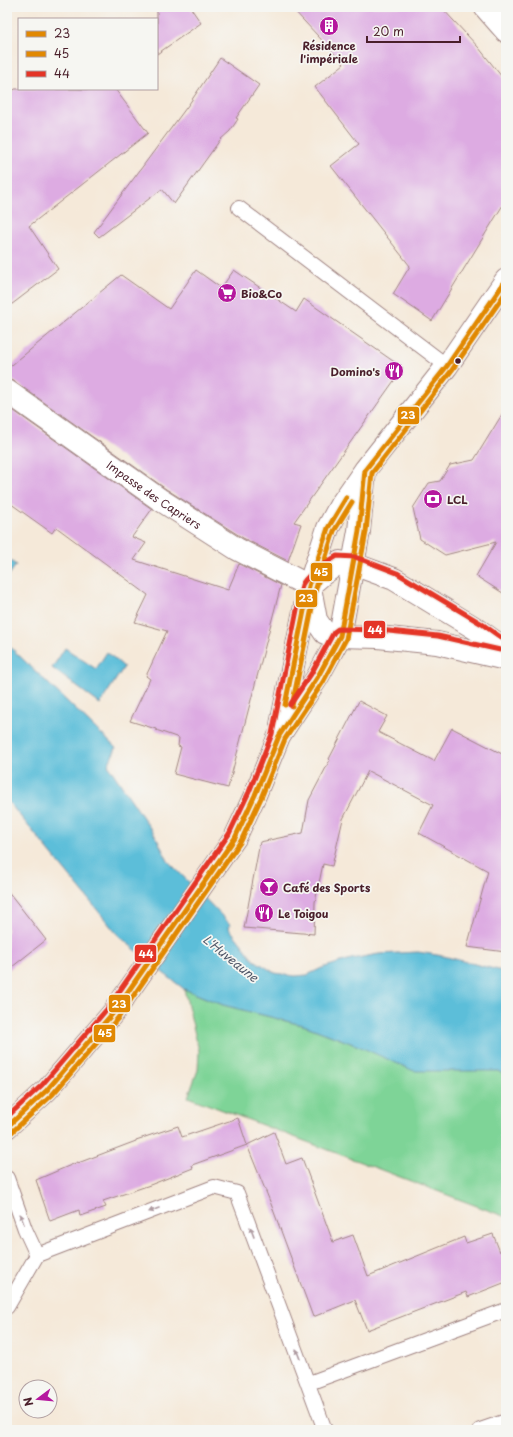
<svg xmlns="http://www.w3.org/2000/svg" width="513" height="1437" viewBox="0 0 513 1437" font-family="'Playpen Sans',sans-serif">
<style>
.green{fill:#7ed497;stroke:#647a61}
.water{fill:#5bbed9;stroke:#526e82}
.building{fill:#ddabe2}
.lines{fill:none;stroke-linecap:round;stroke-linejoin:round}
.lane-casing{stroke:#a08482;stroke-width:16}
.street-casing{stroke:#a08482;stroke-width:24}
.secondary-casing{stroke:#a08482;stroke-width:24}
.lane{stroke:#fff;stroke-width:14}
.street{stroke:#fff;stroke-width:22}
.secondary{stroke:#fff;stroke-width:22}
.bus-1-casing{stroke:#f6f6f2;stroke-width:8}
.bus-2-casing{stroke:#f6f6f2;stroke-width:8}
.bus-3-casing{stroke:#f6f6f2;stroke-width:8}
.bus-1{stroke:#e18802;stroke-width:5}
.bus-2{stroke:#e18802;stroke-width:5}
.bus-3{stroke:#e43426;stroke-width:5}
.oneway{fill:#ae9aa0}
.bus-dot{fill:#4a1f2b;stroke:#f6f6f2;stroke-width:1.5}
.labels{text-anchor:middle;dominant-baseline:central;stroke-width:3.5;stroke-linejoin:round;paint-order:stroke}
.poi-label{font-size:11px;font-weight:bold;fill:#4a1f2b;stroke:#f6f6f2;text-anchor:start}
.street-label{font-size:11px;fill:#4a1f2b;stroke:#f6f6f2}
.water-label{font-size:12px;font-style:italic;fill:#505768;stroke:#f6f6f2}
.line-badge{stroke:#f6f6f2;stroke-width:1.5}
.badge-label{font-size:11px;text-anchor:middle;font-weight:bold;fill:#fff}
</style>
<rect width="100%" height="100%" fill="#f6f6f2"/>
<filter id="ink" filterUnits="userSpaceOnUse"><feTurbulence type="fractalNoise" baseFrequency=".025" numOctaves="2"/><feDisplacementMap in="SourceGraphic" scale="8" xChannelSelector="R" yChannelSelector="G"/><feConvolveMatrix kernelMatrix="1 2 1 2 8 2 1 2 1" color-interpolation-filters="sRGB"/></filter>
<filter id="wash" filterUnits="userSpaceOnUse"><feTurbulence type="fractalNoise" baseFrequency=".012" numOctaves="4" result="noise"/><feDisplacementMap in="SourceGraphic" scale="16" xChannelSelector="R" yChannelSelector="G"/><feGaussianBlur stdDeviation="0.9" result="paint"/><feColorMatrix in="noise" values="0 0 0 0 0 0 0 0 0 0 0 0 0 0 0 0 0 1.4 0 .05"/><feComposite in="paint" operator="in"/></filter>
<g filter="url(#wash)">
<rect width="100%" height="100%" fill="#f5e9d9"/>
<!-- green -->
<path class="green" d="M184 989 223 1005 306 1026 356 1045 498 1071 506 1076V1217L188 1097 198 1070 199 1051Z"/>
<!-- water -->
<path class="water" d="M7 558 16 565 7 578Z
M7 644 116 748 108 765 156 837 168 861 230 924 229 928 254 960 275 973 295 976 307 975 322 968 351 959 379 954 418 952 443 956 506 972V1076L498 1071H414L356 1045 306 1026 223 1005 184 989 149 962 117 934 7 800Z
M65 648 96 669 107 652 124 667 100 704 52 668Z"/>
<g id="blocks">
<!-- building -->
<path class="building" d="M157 7H190L201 23 157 54Z
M291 7H441L479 48 506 82V200L432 321 393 294 410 266 331 166 359 144 315 87 344 64Z
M220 58 259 85 236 118 238 119 230 131 220 140 174 204 162 189 99 237 94 232 189 104Z
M15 89H115L148 133 29 226 58 269 7 308V97Z
M196 270 221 288 234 270 296 312 304 299 403 368 294 522 301 524 288 561 243 538 166 489 14 381 7 379V369L121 275 169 309Z
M7 406 152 509 132 537 146 543 134 560 228 590 239 564 281 585 228 788 174 774 181 747 178 746 179 738 156 730V729L130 721 150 679 146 676 167 631 135 622 148 595 56 527 52 533 7 501Z
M506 408V595L476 576 496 542 445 555 420 539 413 508 429 483 440 481 450 465 474 460Z
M359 701 387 716 378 732 434 761 452 728 506 756V952L467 947 488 871 419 833 433 805 368 771 343 819 332 866 323 864 315 902 314 934 244 928 260 842 303 833 309 800 330 760 329 759Z
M7 890 46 940 7 971Z
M238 1118 247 1145 192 1165 193 1168 150 1185 103 1201 106 1207 80 1216 79 1210 50 1221 36 1180 78 1162V1163L136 1141V1140L178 1126 182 1137Z
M274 1132 286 1164 302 1158 333 1242 353 1235 368 1276 464 1237 466 1243 493 1234 500 1252 506 1249V1282L468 1297 466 1292 367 1330 355 1300 313 1317 271 1204 247 1145Z"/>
</g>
</g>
<g filter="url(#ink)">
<use href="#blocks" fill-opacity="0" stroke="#a08482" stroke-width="1"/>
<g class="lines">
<defs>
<path id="lane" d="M239 208 447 366
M7 1178 25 1229 37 1255
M7 1307 37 1255 214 1187 237 1193 325 1430
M309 1383 506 1310
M480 1430 506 1421"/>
<g id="street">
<path id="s1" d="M7 391 159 499 237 549 309 586"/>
</g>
<path id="secondary" d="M485 7 506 31
M309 586 323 574 340 562 353 564 394 579 478 630 506 650
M311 593 316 620 325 633 340 636 378 637 437 643 506 659
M281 725 309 586 328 528 340 506 365 470 447 366 506 280
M7 1127 47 1090 113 1013 235 838 255 795 279 736 317 678 340 636 359 531 365 470"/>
</defs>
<!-- lane casing -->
<use href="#lane" class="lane-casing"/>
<!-- street casing -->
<use href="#street" class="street-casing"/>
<!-- secondary casing -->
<use href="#secondary" class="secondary-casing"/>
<!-- lane -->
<use href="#lane" class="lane"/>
<!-- street -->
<use href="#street" class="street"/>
<!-- secondary -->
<use href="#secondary" class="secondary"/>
<defs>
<path id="bus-1" d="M285 705 309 586 328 528 346 498
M7 1127 47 1090 113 1013 235 838 255 795 279 736 317 678 340 636 359 531 365 470 447 366 506 280"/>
<path id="bus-2" d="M292 706 316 588 334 531 352 502
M12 1132 52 1095 118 1018 241 841 261 798 285 739 323 682 346 639 366 532 372 473 452 370 506 292"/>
<path id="bus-3" d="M290 705 311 674 334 632 338 629 379 630 438 636 500 650
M7 1117 42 1085 107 1009 229 834 249 792 272 734 302 585C307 574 327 562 337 556L355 557 397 573 482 624 506 641"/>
</defs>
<!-- bus-1 casing -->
<use href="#bus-1" class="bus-1-casing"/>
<!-- bus-2 casing -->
<use href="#bus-2" class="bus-2-casing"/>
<!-- bus-3 casing -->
<use href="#bus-3" class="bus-3-casing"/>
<!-- bus-1 -->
<use href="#bus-1" class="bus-1"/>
<!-- bus-2 -->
<use href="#bus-2" class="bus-2"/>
<!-- bus-3 -->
<use href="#bus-3" class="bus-3"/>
</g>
<!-- one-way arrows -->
<defs><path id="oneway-solid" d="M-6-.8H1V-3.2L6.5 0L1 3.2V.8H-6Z"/></defs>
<g class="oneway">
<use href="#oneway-solid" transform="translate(154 1210) rotate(159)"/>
<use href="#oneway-solid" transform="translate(22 1219) rotate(-110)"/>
<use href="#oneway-solid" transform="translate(252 1232) rotate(-111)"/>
<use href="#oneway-solid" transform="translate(298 1354) rotate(-111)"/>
</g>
</g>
<!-- icons -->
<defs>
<symbol id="building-disc" viewBox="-11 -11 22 22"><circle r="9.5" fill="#b5179e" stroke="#f6f6f2"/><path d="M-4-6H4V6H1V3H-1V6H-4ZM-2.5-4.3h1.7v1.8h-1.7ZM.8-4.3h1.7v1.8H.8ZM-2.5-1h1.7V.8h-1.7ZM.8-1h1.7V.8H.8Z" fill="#fff"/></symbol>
<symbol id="supermarket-disc" viewBox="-11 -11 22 22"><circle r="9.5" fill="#b5179e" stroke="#f6f6f2"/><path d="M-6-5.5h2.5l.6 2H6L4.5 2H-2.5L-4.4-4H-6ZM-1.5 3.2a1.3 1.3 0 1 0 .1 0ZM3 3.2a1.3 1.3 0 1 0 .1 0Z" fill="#fff"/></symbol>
<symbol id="restaurant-disc" viewBox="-11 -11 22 22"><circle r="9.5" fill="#b5179e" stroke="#f6f6f2"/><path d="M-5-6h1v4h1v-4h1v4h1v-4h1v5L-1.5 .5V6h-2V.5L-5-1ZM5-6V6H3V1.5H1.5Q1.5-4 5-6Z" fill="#fff"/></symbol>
<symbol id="bank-disc" viewBox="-11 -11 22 22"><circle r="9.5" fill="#b5179e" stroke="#f6f6f2"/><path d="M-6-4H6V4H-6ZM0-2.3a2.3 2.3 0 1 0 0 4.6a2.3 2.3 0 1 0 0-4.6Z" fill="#fff"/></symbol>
<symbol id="bar-disc" viewBox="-11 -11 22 22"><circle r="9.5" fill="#b5179e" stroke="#f6f6f2"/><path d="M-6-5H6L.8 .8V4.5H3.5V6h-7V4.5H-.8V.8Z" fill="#fff"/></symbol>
</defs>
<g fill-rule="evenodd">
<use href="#building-disc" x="318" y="15" width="22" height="22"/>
<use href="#supermarket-disc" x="216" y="282" width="22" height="22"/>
<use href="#restaurant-disc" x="383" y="360" width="22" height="22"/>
<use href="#bank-disc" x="422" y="488" width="22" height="22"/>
<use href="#bar-disc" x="258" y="876" width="22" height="22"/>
<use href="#restaurant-disc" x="253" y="902" width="22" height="22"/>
</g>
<!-- markers -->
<circle class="bus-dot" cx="458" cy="361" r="3.5"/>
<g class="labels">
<!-- poi labels -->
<g class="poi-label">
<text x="329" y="45" text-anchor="middle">Résidence<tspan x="329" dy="13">l'impériale</tspan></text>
<text x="241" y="293">Bio&amp;Co</text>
<text x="380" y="371" text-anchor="end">Domino's</text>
<text x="447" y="499">LCL</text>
<text x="283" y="887">Café des Sports</text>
<text x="278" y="913">Le Toigou</text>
</g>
<!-- street labels -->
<g class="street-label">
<text stroke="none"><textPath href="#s1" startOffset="180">Impasse des Capriers</textPath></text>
</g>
<!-- water labels -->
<g class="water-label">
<text transform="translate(231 958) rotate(39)">L'Huveaune</text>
</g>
</g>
<g class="line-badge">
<rect x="397" y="406" width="23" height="19" rx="4" fill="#e18802"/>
<rect x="310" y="562" width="23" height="20" rx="4" fill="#e18802"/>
<rect x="295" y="589" width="23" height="19" rx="4" fill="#e18802"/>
<rect x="363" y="620" width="23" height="19" rx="4" fill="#e43426"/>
<rect x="134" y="944" width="23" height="19" rx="4" fill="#e43426"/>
<rect x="108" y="994" width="23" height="19" rx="4" fill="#e18802"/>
<rect x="93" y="1024" width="23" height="19" rx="4" fill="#e18802"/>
</g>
<g class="badge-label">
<text x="408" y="419">23</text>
<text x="321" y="576">45</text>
<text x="306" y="602">23</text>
<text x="375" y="634">44</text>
<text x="146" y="958">44</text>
<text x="119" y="1008">23</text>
<text x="105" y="1037">45</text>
</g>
<!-- margin -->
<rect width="513" height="1437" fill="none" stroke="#f6f6f2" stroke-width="24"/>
<!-- legend -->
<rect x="18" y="18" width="140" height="72" fill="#f6f6f2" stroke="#b1a0a2"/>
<rect x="26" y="31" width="20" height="6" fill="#e18802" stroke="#b1a0a2"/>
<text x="54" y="38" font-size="12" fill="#4a1f2b">23</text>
<rect x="26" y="51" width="20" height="6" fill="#e18802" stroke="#b1a0a2"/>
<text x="54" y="58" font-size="12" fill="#4a1f2b">45</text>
<rect x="26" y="71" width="20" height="6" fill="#e43426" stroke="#b1a0a2"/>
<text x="54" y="78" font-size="12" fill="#4a1f2b">44</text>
<!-- north arrow -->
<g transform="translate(38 1399) rotate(254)"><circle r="19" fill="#f6f6f2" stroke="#b1a0a2"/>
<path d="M0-3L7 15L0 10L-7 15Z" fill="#b5179e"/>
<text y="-6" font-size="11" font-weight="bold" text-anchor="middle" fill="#4a1f2b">N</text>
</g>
<!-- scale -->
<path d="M367 36v6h93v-6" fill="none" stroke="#4a1f2b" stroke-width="2"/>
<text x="373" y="36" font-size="12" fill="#4a1f2b" stroke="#f6f6f2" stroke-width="3" paint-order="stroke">20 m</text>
</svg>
